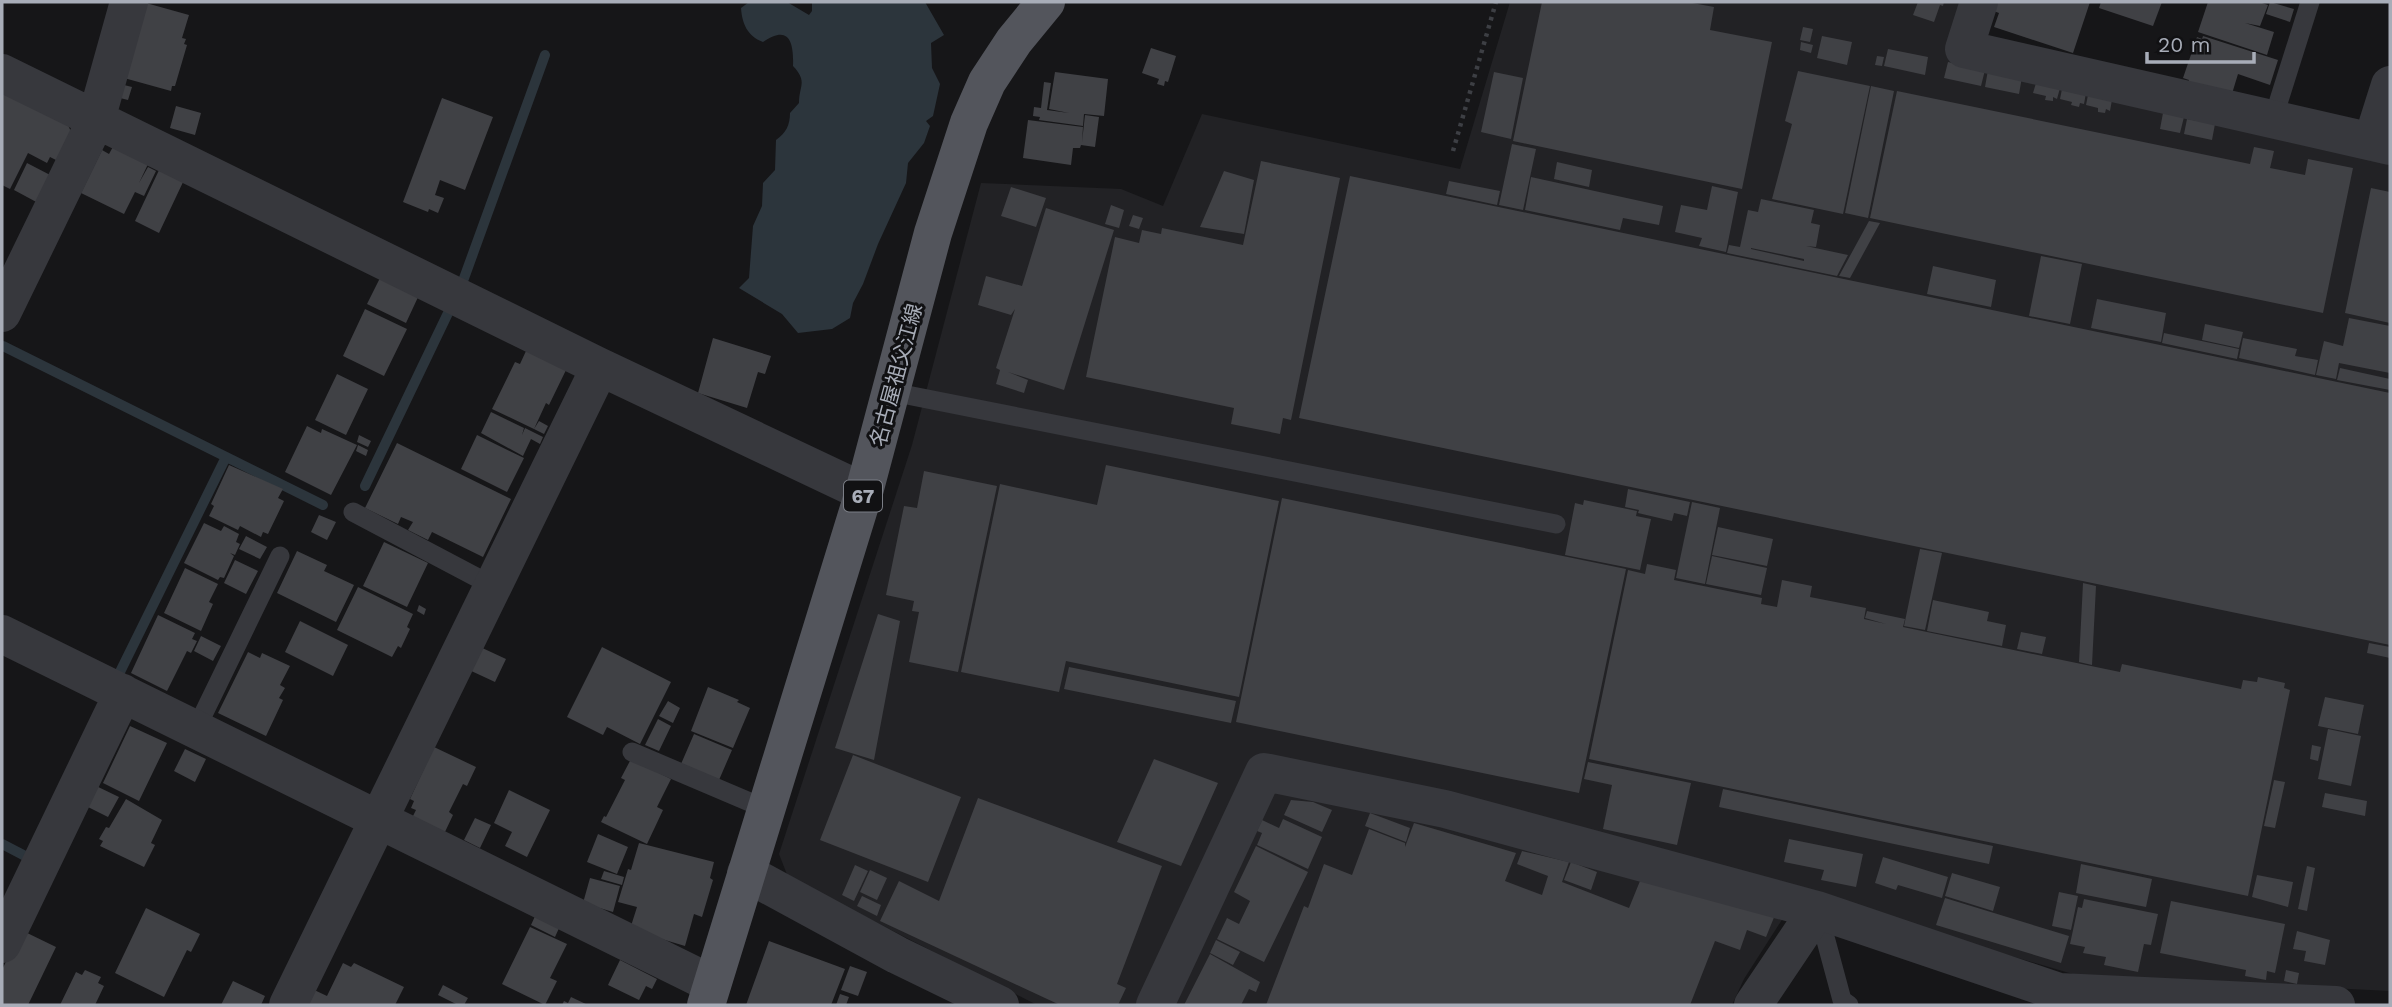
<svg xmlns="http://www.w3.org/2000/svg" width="2392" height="1007" viewBox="0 0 2392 1007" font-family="'Work Sans','Noto Sans JP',sans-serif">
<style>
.built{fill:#222225}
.water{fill:#2c353c}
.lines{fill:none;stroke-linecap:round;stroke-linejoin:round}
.stream{stroke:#2c353c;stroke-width:10}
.building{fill:#404145;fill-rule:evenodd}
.path{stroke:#3d3f44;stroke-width:4.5;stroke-dasharray:3.5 5;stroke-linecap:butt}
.lane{stroke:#37383d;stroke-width:19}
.street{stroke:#37383d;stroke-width:38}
.primary{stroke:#53555c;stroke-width:38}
.labels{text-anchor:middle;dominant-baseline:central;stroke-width:6;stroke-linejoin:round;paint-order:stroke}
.shield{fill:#111113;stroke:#7b7e86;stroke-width:2}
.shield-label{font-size:19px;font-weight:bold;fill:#a8adb8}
.street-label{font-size:21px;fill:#a8adb8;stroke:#111113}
</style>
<rect width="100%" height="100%" fill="#161618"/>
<!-- built -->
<path class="built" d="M1510 2H1969L1952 56 2390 159V991L2076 975 1533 816 1256 756 1141 1005H1037L788 877 779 854 912 445 981 183 1121 189 1163 206 1202 114 1460 169Z
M1272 789 1418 819 1785 915 1744 979 1732 1005H1172Z"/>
<!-- water -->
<path class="water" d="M749 2H787L809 15 812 11V2H925L944 35 931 43 932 68 940 84 933 116 926 121 930 126 924 143 908 163 906 183 878 244 863 284 853 303 850 318 832 329 798 333 782 314 739 288 749 278 753 226 762 206 763 183 775 170 776 140C786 133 790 125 790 113L799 103C799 85 808 82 793 66 794 42 789 24 763 42 747 36 742 23 741 8Z"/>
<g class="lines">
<!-- stream -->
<path class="stream" d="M463 281 545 55
M3 346 323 505
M365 486 449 311
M117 678 226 457
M2 844 29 858"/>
</g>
<!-- building -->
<path class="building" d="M1542 2H1687L1714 7 1710 30 1772 42 1742 189 1513 141Z
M1918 2H1944L1943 6 1940 5 1934 22 1913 15Z
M1993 2H2090L2073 53 1994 27 1999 13 1991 10Z
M2101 2H2162L2153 26 2099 8Z
M2208 2H2259L2268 5 2260 26 2245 23 2274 32 2267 55 2198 32Z
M2270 2 2294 9 2290 22 2266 14Z
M146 3 189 15 182 38 186 39 184 44 187 45 175 86H172L171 91 124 78Z
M1803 27 1813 29 1810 42 1800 40Z
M1822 36 1852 42 1847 65 1817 58Z
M2203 36 2278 60 2270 85 2238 74 2231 97 2188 83 2189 80 2183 78 2197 37 2202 39Z
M1801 42 1813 45 1811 53 1800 50Z
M1151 48 1176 56 1168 82 1165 81 1164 86 1157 84 1159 79 1142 73Z
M1888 49 1928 57 1925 75 1884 66Z
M1877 56 1884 57 1882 66 1875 65Z
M1948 62 1985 70 1981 86 1944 78Z
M1988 70 2022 77 2019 94 1985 87Z
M1798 71 1870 86 1843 214 1772 199 1792 124 1785 121Z
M1055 72 1108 79 1104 116 1084 114 1083 126 1039 120 1040 117 1033 116 1034 107 1041 108 1044 82 1051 83 1047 110 1069 113 1049 109Z
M1494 72 1523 78 1511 139 1481 132Z
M2036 83 2060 88 2057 99 2053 97V101L2045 100 2046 96 2033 93Z
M124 85 132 87 128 100 120 98Z
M1871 86 1894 91 1868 218 1845 213Z
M2 89 67 123 73 136 60 162 50 157 47 163 28 153 10 189 2 185Z
M2062 89 2086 93 2084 104 2080 103 2079 107 2071 105 2072 102 2060 99Z
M1897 91 2250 164 2254 147 2274 151 2270 168 2305 175 2308 159 2353 168 2323 313 1870 218Z
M2088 95 2112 100 2110 111 2106 109 2105 113 2098 112V108L2086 105Z
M442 98 493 117 465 190 440 180 435 195 444 198 438 213 429 209 428 212 403 202Z
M176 106 201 113 195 135 170 128Z
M2163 113 2184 117 2180 133 2160 129Z
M1085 115 1099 117 1095 147 1081 145 1080 148H1073L1071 165 1023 158 1028 120 1083 127 1082 142Z
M2187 119 2215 124 2212 140 2184 134Z
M1512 144 1536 149 1523 210 1499 205Z
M114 145 149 162 139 183 148 167 156 171 144 196 135 192 124 214 81 193 102 150 109 154Z
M1261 161 1340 178 1291 420 1283 418 1280 434 1231 424 1234 408 1086 377 1115 237 1139 243 1142 230 1161 234 1162 228 1243 245Z
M1557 162 1592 170 1589 187 1554 179Z
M27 163 54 177 40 204 14 190Z
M160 168 184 180 159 233 135 221Z
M1224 171 1254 180 1244 234 1200 227Z
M1350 176 2390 393V645L1299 418Z
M1531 177 1663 206 1659 225 1623 218 1620 230 1525 210Z
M1449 181 1500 191 1497 205 1446 194Z
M1712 186 1738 192 1726 252 1699 246 1702 238 1675 232 1681 205 1707 210Z
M1011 187 1046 198 1036 227 1001 216Z
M2371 188 2390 192V323L2345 313Z
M1761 199 1814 210 1811 223 1820 225 1816 247 1806 246 1848 255 1837 276 1727 253 1729 245 1740 247 1748 210 1758 212ZM1751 248 1804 259V261L1751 249Z
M1111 205 1124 210 1119 228 1105 224Z
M1046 208 1114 230 1064 390 1008 372 1028 380 1024 393 996 384 1000 370 996 368 1015 309 1011 315 978 305 986 276 1022 286Z
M1133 215 1143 218 1139 229 1129 226Z
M1869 221 1880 223 1850 278 1839 276Z
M2041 256 2082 264 2070 324 2029 316Z
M1933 266 1996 280 1991 307 1927 294Z
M381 276 419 295 406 323 367 304Z
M2097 299 2166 313 2161 342 2091 328Z
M365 309 407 329 384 376 343 356Z
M2349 318 2390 326V373L2339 363 2336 379 2316 375 2324 341 2343 346Z
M2205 324 2243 332 2239 348 2202 340Z
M2164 333 2239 349 2237 359 2162 343Z
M713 338 771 356 765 374 758 372 747 408 698 393Z
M2243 338 2297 349 2295 356 2318 360 2315 375 2239 358Z
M526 351 567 368 549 405 546 403 534 429 492 409 515 362 520 364Z
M2340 368 2390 379V390L2337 380Z
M337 374 368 389 346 435 315 420Z
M491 412 524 428 522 435 525 428 543 437 540 444 531 439 523 456 481 433Z
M539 421 548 426 544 434 534 429Z
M307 426 321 433 322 429 357 445 331 495 285 472Z
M359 435 371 441 368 447 357 442Z
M477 435 524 458 507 492 461 469Z
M397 443 511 499 483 557 432 532 428 540 408 530 413 522 401 517 398 524 365 508Z
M358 445 368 450 366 456 356 451Z
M229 465 283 489 278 498 284 501 268 534 263 532 261 537 240 526 238 530 209 516 214 506 211 504Z
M1106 465 1279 501 1239 697 1066 661 1059 692 961 672 1000 484 1097 505Z
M924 471 997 486 958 672 909 662 919 612 912 611 914 601 886 595 904 506 917 508Z
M1628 489 1690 502 1687 516 1674 513 1672 521 1638 513 1639 510 1625 507Z
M1282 498 1626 569 1579 793 1236 722Z
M1584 500 1637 511 1636 516 1651 519 1640 570 1565 555 1575 503 1583 505Z
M1692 502 1720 508 1705 584 1676 578Z
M319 515 336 522 327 540 311 532Z
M204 523 221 531 224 526 239 534 236 542 240 544 235 555 230 553 234 556 224 578 220 577 218 580 184 563Z
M1718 527 1773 539 1767 566 1712 555Z
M246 536 267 547 260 559 239 549Z
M384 542 428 563 407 607 363 586Z
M1920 549 1942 553 1925 630 1904 626Z
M297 551 327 565 324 571 354 585 336 622 277 593Z
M1712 556 1767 568 1761 595 1706 584Z
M235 560 258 571 246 594 224 583Z
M1647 564 1676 570 1674 580 1762 598 1761 604 1777 607 1782 580 1812 586 1810 597 1866 608 1864 619 1886 624 1865 618 1867 611 1905 619 1903 627 2120 672 2122 664 2241 689 2243 680 2257 682 2258 677 2285 683 2284 688 2290 690 2248 896 1589 759 1628 570 1645 574Z
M185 568 218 584 209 602 213 604 201 631 164 613Z
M2083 583 2096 586 2092 665 2079 662Z
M358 587 413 614 407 627 410 629 401 648 398 646 392 657 337 630Z
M1933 600 1989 612 1987 621 2006 625 2002 646 1927 631Z
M419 605 426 609 424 615 417 611Z
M878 614 900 621 874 760 835 748Z
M158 615 195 633 192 639 197 641 191 653 187 651 167 691 131 673Z
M300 621 348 645 333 676 285 652Z
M2021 632 2046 637 2042 654 2017 649Z
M201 636 221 646 213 661 194 651Z
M2369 643 2390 647V658L2367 653Z
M478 646 506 659 495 682 467 669Z
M602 647 671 682 640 744 607 727 603 735 567 717Z
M248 652 260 658 262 653 290 666 280 685 285 688 279 698 283 700 266 736 218 713Z
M1069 667 1236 701 1231 723 1064 689Z
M708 687 739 700 737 702 750 708 733 748 691 731Z
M2325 697 2364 705 2358 734 2318 726Z
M668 701 680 708 673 723 659 716Z
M658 719 671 726 659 751 645 745Z
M130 726 167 743 139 801 103 783Z
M2328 729 2361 736 2351 786 2318 779Z
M694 734 732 750 719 780 681 764Z
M2312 745 2321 747 2318 761 2310 759Z
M434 747 476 767 467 786 463 784 449 812 453 815 444 834 412 818 416 810 411 808 414 801 410 799Z
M185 749 206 759 195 782 174 771Z
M853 755 961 797 928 882 820 840Z
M631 759 671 779 657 807 663 810 647 844 601 822 604 816 606 817 625 780 621 778Z
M1154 759 1218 783 1181 866 1117 842Z
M1588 762 1691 783 1677 845 1603 829 1612 785 1584 779Z
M2274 780 2285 782 2275 828 2264 826Z
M92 784 119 797 108 817 82 804Z
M1723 789 1993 846 1989 864 1719 807Z
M509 790 550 810 527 857 505 846 512 832 494 823Z
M2325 793 2367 801 2365 816 2322 807Z
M978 798 1162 866 1117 984 1126 988 1118 1005H1060L880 921 899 881 939 901Z
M126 799 162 820 151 843 155 845 144 867 100 846 103 841 99 839 106 827 109 828Z
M1291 800 1313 802 1332 810 1322 832 1284 815Z
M1370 813 1410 828 1406 842 1365 826Z
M475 818 491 825 480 848 464 840Z
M1283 819 1322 837 1308 869 1257 845 1262 833 1257 831 1262 820 1279 828Z
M1414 823 1516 853 1505 881 1542 895 1548 876 1517 864 1522 851 1569 862 1562 882 1629 908 1640 881 1775 915 1766 937 1747 930 1740 950 1715 941 1690 1005H1266L1304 906 1308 908 1324 864 1352 875 1369 829 1405 843V847Z
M598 834 628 847 617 874 587 862Z
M1789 839 1863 854 1856 887 1821 880 1824 870 1784 862Z
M639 843 714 862 710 878 713 880 702 917 694 914 685 946 645 934 631 926 637 907 618 902 628 869 631 870Z
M1256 846 1308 872 1264 962 1217 939 1227 918 1239 924 1250 901 1234 892Z
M1883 857 1948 877 1942 898 1898 885 1896 890 1875 883Z
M1571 862 1597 872 1591 890 1564 880Z
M2081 864 2152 879 2146 907 2076 893Z
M855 865 868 871 854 901 842 895Z
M2307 866 2315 868 2307 911 2298 909Z
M870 870 887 878 877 900 860 892Z
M604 871 624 877 622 885 601 879Z
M1952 873 2000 887 1993 911 1945 896Z
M2257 875 2293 882 2288 907 2252 897Z
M590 878 620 886 613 912 583 903Z
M2059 892 2078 896 2071 930 2052 926Z
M862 896 881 905 877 916 857 906Z
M1945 898 2069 936 2061 963 1936 925Z
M2084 899 2158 914 2151 945 2144 944 2138 972 2104 965 2106 957 2083 953 2085 947 2070 944 2078 907 2082 908Z
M2171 901 2285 924 2275 973 2267 971 2266 980 2245 976 2246 970 2160 953Z
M146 908 200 934 191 952 187 950 164 997 115 973Z
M536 914 560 926 555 937 531 925Z
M530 927 567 944 550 978 557 981 545 1005 502 984Z
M21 930 56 947 28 1005H2V970Z
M2297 931 2330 940 2325 965 2304 961 2306 951 2293 949Z
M1216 940 1240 952 1233 965 1210 953Z
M769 941 845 969 831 1005H746Z
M1210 954 1260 982 1256 992 1249 989 1241 1005H1184Z
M620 960 657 979 652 989 646 986 639 1000 608 985Z
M343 963 351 967 354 963 404 987 395 1005H301L310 988 327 996Z
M850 966 867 972 858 996 841 990Z
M85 970 101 977 98 983 104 986 95 1005H60L76 972 82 975Z
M2286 970 2299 973 2297 984 2284 981Z
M233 981 265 996 261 1005H221Z
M443 985 468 998 464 1005H458L438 995Z
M840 994 849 997 846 1005H836Z
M571 997 588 1005H562L564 1001 568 1003Z"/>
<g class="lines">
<!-- path -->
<path class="path" d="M1453 151 1496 2"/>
<!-- lane -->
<path class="lane" d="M2273 119 2310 2
M892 392 1556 524
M353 512 493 586
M196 729 280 556
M632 752 766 809
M1818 911 1842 1000 1849 1005"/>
<!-- street -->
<path class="street" d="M1979 2 1964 49 2390 146
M2 73 598 366 864 492
M2372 142 2390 85
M2 313 96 120 129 2
M2 634 712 984
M746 873 897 955 1000 1005
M2 944 123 693
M288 1005 600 367
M1155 1005 1264 772 1445 809 1817 910
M1753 1005 1817 910 2059 992 2336 1005"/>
<!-- primary -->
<path class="primary" d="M706 1005 864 492 933 233 969 123 987 82 1014 41 1046 2"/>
</g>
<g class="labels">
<!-- shield labels -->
<rect class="shield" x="844" y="480.5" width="38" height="31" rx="5"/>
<g class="shield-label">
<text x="863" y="496">67</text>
</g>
<!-- street labels -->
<g class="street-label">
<text transform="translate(896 375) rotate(-75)">名古屋祖父江線</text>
</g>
</g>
<!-- border -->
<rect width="2392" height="1007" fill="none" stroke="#a8adb8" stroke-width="7"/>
<!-- scale -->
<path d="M2147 52v10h107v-10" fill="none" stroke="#a8adb8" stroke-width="3.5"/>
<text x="2158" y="52" font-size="21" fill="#a8adb8" stroke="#111113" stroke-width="5" paint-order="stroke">20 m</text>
</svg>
